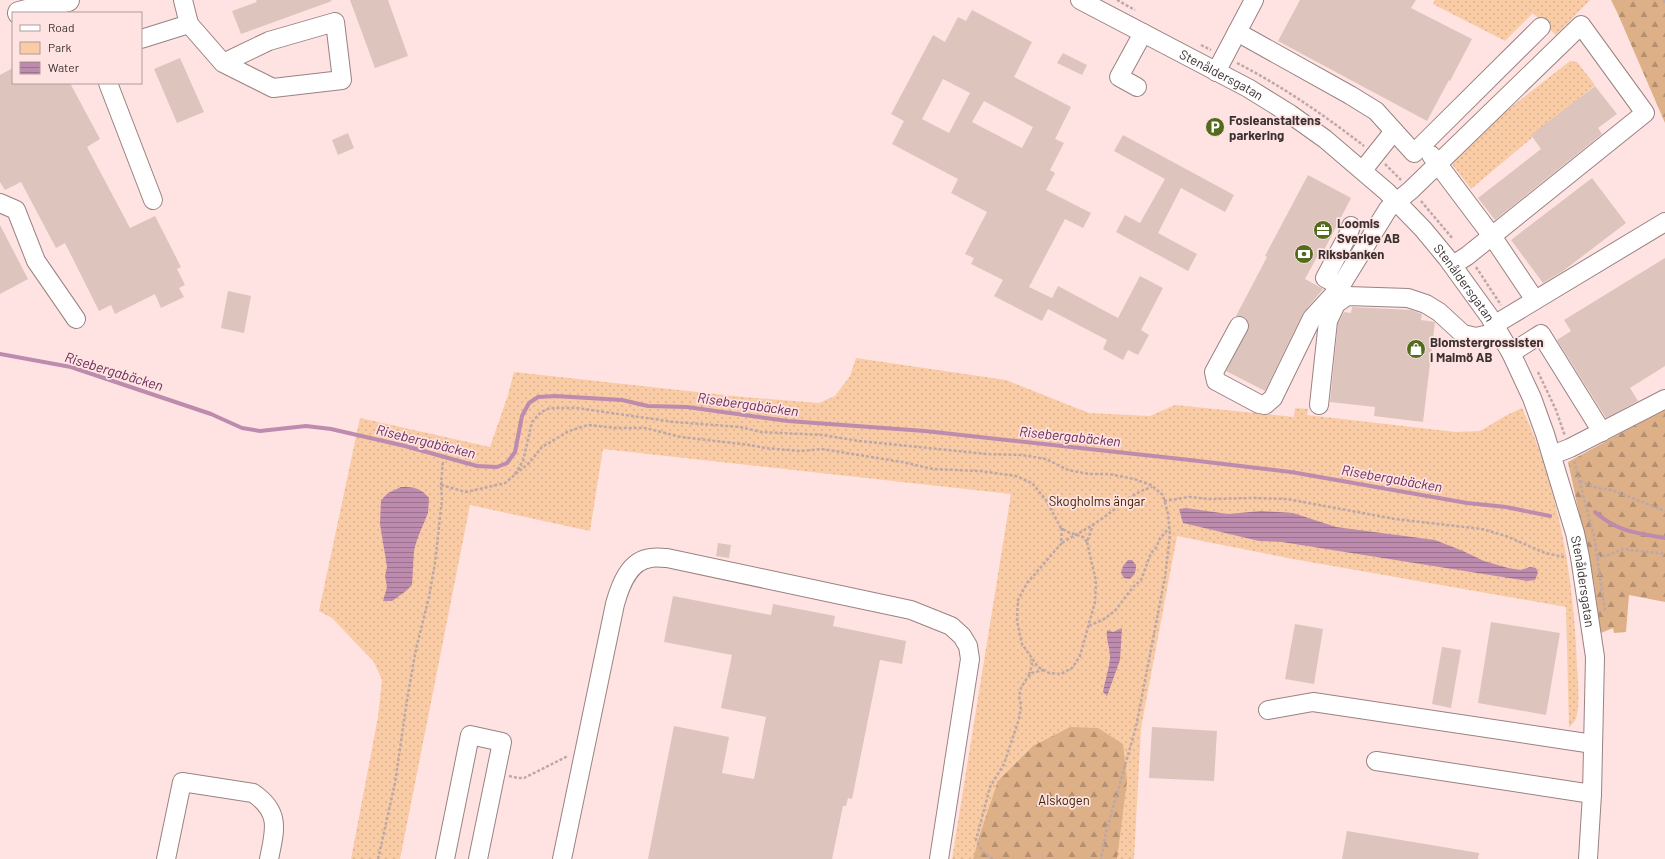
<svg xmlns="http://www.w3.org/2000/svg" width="1665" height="859" viewBox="0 0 1665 859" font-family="Barlow,sans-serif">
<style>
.green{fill:url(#green-dots)}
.forest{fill:url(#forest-firs)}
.water{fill:url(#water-rules)}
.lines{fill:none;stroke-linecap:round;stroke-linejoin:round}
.stream{stroke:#bc8bae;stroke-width:4}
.building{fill:#ddc5bd;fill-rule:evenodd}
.minor-casing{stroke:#9a8281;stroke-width:20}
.major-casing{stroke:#9a8281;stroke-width:24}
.path{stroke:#bda7a7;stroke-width:2.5;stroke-dasharray:3 2;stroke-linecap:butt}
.minor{stroke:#fff;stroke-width:18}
.major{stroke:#fff;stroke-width:22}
.labels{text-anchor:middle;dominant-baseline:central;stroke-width:3.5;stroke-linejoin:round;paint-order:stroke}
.street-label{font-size:13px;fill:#3b3131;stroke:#fee3e2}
.poi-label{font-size:13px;font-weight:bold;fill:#3b3131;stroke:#fee3e2;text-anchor:start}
.park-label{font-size:13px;fill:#402202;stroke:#fee3e2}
.water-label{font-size:14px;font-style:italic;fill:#6a2e5c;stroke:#fee3e2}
</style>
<defs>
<pattern id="green-dots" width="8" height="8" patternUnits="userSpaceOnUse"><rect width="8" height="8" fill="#f9cca6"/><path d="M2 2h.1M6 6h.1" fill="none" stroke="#d6b08f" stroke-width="1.8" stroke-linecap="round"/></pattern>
<pattern id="forest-firs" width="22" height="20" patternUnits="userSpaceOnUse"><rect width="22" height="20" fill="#deb088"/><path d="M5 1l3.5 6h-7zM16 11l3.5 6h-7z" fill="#b59070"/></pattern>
<pattern id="water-rules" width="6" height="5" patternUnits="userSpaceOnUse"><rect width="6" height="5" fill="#bc8bae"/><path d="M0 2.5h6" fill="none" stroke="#9a728e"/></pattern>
</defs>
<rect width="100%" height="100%" fill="#fee3e2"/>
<!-- green -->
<path class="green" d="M1435 0H1590L1556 35 1533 13 1505 41 1433 4Z
M1570 61 1577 62 1595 85 1471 189 1452 164 1496 119Z
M856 358 1006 380 1089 413 1150 416 1175 405 1294 417 1295 408 1308 409 1307 415 1456 432 1480 431 1507 415 1522 408C1559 489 1574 579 1577 666 1578 677 1580 710 1576 718 1575 722 1571 725 1569 728L1566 607 1293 559 1177 536 1141 728 1134 859H952L1011 494 603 449 590 531 470 505 400 859H351L378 717 382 680 374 662 332 618 319 611 360 418 490 447 508 395 514 372 743 397 819 403 835 396 850 376Z"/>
<!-- forest -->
<path class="forest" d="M1611 0H1665V123L1617 12Z
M1665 409V602L1629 595 1626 632 1614 633 1613 628 1601 633 1594 583 1568 462Z
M1070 727 1098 728 1123 744 1127 781 1117 859H973L980 834 998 781 1033 746Z"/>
<!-- water -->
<path class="water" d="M401 487C414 487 421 488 429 498L428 513 418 537 414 550 412 585 406 591 392 601H383L387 587 385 576 387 567 380 524 381 500 388 493Z
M1186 508 1228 514 1261 511 1293 513 1336 527 1435 540 1463 551 1484 561 1508 568 1521 570 1530 567 1536 568 1538 573 1535 580 1527 581 1282 542 1259 541 1183 523 1179 509Z
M1128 560H1132L1136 565C1136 571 1135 576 1129 579L1124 578 1121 573 1123 566Z
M1122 628 1120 660 1107 696 1103 692C1105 681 1109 669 1110 658 1110 647 1106 640 1107 630L1113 632Z"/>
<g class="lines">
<!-- stream -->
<path class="stream" d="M0 354 71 367 211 414 242 428 260 431 306 426 331 429 405 446 477 466 497 467 507 463 515 452 522 416 529 403 538 397 555 396 622 400 648 406 687 407 788 421 925 431 1190 460 1291 472 1467 503 1506 507 1550 516
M1595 512C1618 532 1636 533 1665 538"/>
</g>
<!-- building -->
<path class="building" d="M256 0H331L332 1 241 34 232 11 257 2Z
M350 0H388L408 56 375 68Z
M1300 0H1416L1411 8 1472 39 1450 81 1449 80 1427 121 1278 41Z
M972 10 1032 42 1014 77 1071 107 1055 139 1064 143 1050 170 1055 173 1046 190 1091 213 1083 228 1065 219 1029 287 1052 298 1058 286 1118 318 1140 276 1163 288 1141 330 1149 335 1138 355 1128 350 1123 360 1103 349 1107 340 1048 309 1042 321 994 296 1003 280 971 264 974 258 965 254 987 212 951 193 958 179 892 144 904 121 891 114 933 35 945 42 958 17 966 21ZM943 79 970 93 949 133 922 119ZM984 101 1033 127 1022 148 972 122Z
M1063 53 1087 65 1082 75 1057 63Z
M180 58 204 112 177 123 154 69Z
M13 68V83H70L100 139 87 147 130 228 155 216 181 267 177 269 185 285 179 288 184 297 161 308 155 294 115 314 111 305 99 311 65 243 56 248 21 182 5 190 0 182V75Z
M1595 86 1617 114 1598 128 1602 134 1495 220 1478 198 1541 149 1531 135Z
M348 133 354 148 338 155 332 140Z
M1123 135 1234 195 1225 212 1181 188 1158 233 1197 254 1188 271 1116 232 1125 215 1140 223 1165 179 1114 151Z
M1308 175 1351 198 1320 258 1317 257 1305 279 1323 289 1303 313 1265 391 1226 371 1249 326 1248 321 1244 317 1236 316 1267 257 1265 256Z
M1592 178 1626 223 1563 271 1543 283 1511 240Z
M0 225 28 279 0 294Z
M1665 258V366L1630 388 1638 401 1606 418 1557 340 1571 331 1564 320Z
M228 291 251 296 244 333 221 328Z
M1352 307 1411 310 1422 314 1421 320 1435 322 1423 422 1374 416 1375 407 1330 402 1338 323 1344 312 1351 313Z
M718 543 731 545 729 558 716 556Z
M673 596 771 615 773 604 835 616 833 626 906 641 902 664 880 660 852 799 848 798 846 806H843L832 859H648L674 726 729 737 722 773 754 779 766 717 721 708 732 655 664 642Z
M1491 622 1560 633 1546 715 1478 703Z
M1295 624 1323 629 1314 684 1285 679Z
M1442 647 1461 650 1451 708 1432 704Z
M1152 727 1217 731 1214 781 1149 778Z
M1347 831 1479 853 1478 859H1342Z"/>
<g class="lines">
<defs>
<g id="minor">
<path id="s1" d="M1080 0 1248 88 1290 114 1325 139 1387 192 1423 229 1447 258 1489 316 1511 353 1532 398 1545 434 1575 533 1580 557 1595 657 1592 794 1588 859"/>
<path d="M189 24 223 63 273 88 342 80 335 22 269 41 223 63"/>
<path d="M1237 32 1350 95 1376 111 1394 131 1363 170"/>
<path d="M141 39 189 24 183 0"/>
<path d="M1216 72 1254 0"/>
<path d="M108 83 153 200"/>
<path d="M1137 87 1119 77 1143 33"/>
<path d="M1394 131 1414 153 1541 27"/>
<path d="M1431 155 1492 236 1535 300"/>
<path d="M0 203 16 210 36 261 76 319"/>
<path d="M1340 286 1325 278 1348 235 1351 226"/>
<path d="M1494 325 1665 222"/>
<path d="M1239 326 1214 372 1216 381 1259 404 1265 405 1273 398 1312 318 1334 294 1343 282 1388 209 1411 190 1581 25 1645 113 1467 256 1453 265"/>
<path d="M1511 353 1541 334 1602 432"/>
<path d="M1319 405 1328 321 1336 304 1347 296 1408 298 1426 304 1439 312 1463 334 1476 337 1498 332"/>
<path d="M1552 455 1570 448 1665 399"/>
<path d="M1268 710 1313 702 1593 744"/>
<path d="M1376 761 1592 794"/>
<path d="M166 859 182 782 253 793C281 812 275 830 269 859"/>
<path d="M445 859 470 735 502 742 478 859"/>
<path d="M562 859 615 604C620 586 629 560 651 558 656 557 662 558 667 558L911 610 951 626 962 636 968 646 970 659 939 859"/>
</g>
<path id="major" d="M19 13 68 0"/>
</defs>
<!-- minor casing -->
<use href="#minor" class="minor-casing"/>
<!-- major casing -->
<use href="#major" class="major-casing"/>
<!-- path -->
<path class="path" d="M1117 0 1135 10
M1664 0 1665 4
M1201 45 1211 50
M1237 63C1282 86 1324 115 1364 146
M1385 164 1401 180
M1421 201 1453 239
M1476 267 1501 305
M1538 372 1556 410 1565 436
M1574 461 1594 536 1605 611
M515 474 523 461 532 422 541 412 550 408H577L674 422 740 427 761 432 823 435 859 441 987 454 1022 455 1046 459 1068 470 1089 474H1109L1134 479 1151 485 1163 495 1168 514 1170 535 1165 577 1136 727 1106 832 1101 859
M1580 481 1597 488 1612 490 1665 511
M441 485 466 492 505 483 529 463 542 447 569 431 588 425 617 428H645L681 437 750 445 765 448 801 451 822 449 902 462 933 469 980 471 1016 476 1032 483 1046 500 1061 528 1068 532 1083 537 1087 542
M1164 501 1189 497 1209 499 1253 498 1287 499 1395 519 1482 529 1506 536 1545 553 1564 557
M1062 528 1061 544 1027 583 1018 600 1017 621 1022 644 1038 667 1049 673 1061 674 1072 668 1080 656 1095 602 1096 581 1087 542 1093 525
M1062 543C1074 535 1086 530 1097 522 1117 509 1129 494 1152 487
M1597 556H1606L1623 549 1665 554
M1089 626 1104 619 1115 611 1133 587 1141 580 1151 553 1156 548 1160 538 1169 528
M1029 675 1032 665 1031 659
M509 776 518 778H524L568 756
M378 859 395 783 407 700 416 649 429 597 435 563 442 499 441 485 443 461
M993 859 983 852 976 840 990 787 1004 764 1019 719 1021 706 1019 696 1021 688 1027 678 1032 673 1043 670"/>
<!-- minor -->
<use href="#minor" class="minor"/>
<!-- major -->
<use href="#major" class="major"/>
</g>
<!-- icons -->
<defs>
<symbol id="parking-disc" viewBox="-11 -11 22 22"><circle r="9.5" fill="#536b1c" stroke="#fee3e2"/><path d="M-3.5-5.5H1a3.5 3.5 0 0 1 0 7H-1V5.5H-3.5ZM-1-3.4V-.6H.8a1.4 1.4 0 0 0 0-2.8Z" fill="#fff"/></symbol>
<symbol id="office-disc" viewBox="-11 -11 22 22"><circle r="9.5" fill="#536b1c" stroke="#fee3e2"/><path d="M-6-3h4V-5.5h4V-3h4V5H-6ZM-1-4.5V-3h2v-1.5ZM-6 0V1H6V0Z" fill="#fff"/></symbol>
<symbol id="bank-disc" viewBox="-11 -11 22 22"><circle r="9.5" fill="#536b1c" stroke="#fee3e2"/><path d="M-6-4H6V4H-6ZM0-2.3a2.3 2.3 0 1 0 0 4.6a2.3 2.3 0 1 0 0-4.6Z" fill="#fff"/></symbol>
<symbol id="shop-disc" viewBox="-11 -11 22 22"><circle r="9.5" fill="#536b1c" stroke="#fee3e2"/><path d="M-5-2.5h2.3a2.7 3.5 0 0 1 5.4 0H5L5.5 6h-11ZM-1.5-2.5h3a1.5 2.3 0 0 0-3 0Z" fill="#fff"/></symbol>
</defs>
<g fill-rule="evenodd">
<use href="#parking-disc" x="1204" y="116" width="22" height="22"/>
<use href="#office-disc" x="1312" y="219" width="22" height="22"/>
<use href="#bank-disc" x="1293" y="243" width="22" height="22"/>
<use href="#shop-disc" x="1405" y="338" width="22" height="22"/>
</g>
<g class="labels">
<!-- street labels -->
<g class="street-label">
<text stroke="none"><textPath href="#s1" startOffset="160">Stenåldersgatan</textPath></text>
<text stroke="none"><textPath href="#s1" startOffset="483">Stenåldersgatan</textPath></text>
<text stroke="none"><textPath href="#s1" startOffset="808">Stenåldersgatan</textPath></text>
</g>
<!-- poi labels -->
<g class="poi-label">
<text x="1229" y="120">Fosieanstaltens<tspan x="1229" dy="15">parkering</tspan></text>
<text x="1337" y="223">Loomis<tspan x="1337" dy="15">Sverige AB</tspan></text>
<text x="1318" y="254">Riksbanken</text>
<text x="1430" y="342">Blomstergrossisten<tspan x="1430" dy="15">i Malmö AB</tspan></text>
</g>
<!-- park labels -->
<g class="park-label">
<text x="1097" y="501">Skogholms ängar</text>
<text x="1064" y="800">Alskogen</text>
</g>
<!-- water labels -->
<g class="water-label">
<text transform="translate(114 371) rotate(17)">Risebergabäcken</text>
<text transform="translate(748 404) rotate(8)">Risebergabäcken</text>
<text transform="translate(1070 436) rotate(6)">Risebergabäcken</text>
<text transform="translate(426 441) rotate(14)">Risebergabäcken</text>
<text transform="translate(1392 478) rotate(10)">Risebergabäcken</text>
</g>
</g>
<!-- legend -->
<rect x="12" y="12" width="130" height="72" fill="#fee3e2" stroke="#b09c9b"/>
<rect x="20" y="25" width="20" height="6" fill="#ffffff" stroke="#b09c9b"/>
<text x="48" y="32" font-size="12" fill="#3b3131">Road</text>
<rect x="20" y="42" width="20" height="12" fill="#f9cca6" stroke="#b09c9b"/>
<text x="48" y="52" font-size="12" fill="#3b3131">Park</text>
<rect x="20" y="62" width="20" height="12" fill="url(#water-rules)" stroke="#b09c9b"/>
<text x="48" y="72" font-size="12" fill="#3b3131">Water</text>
</svg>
